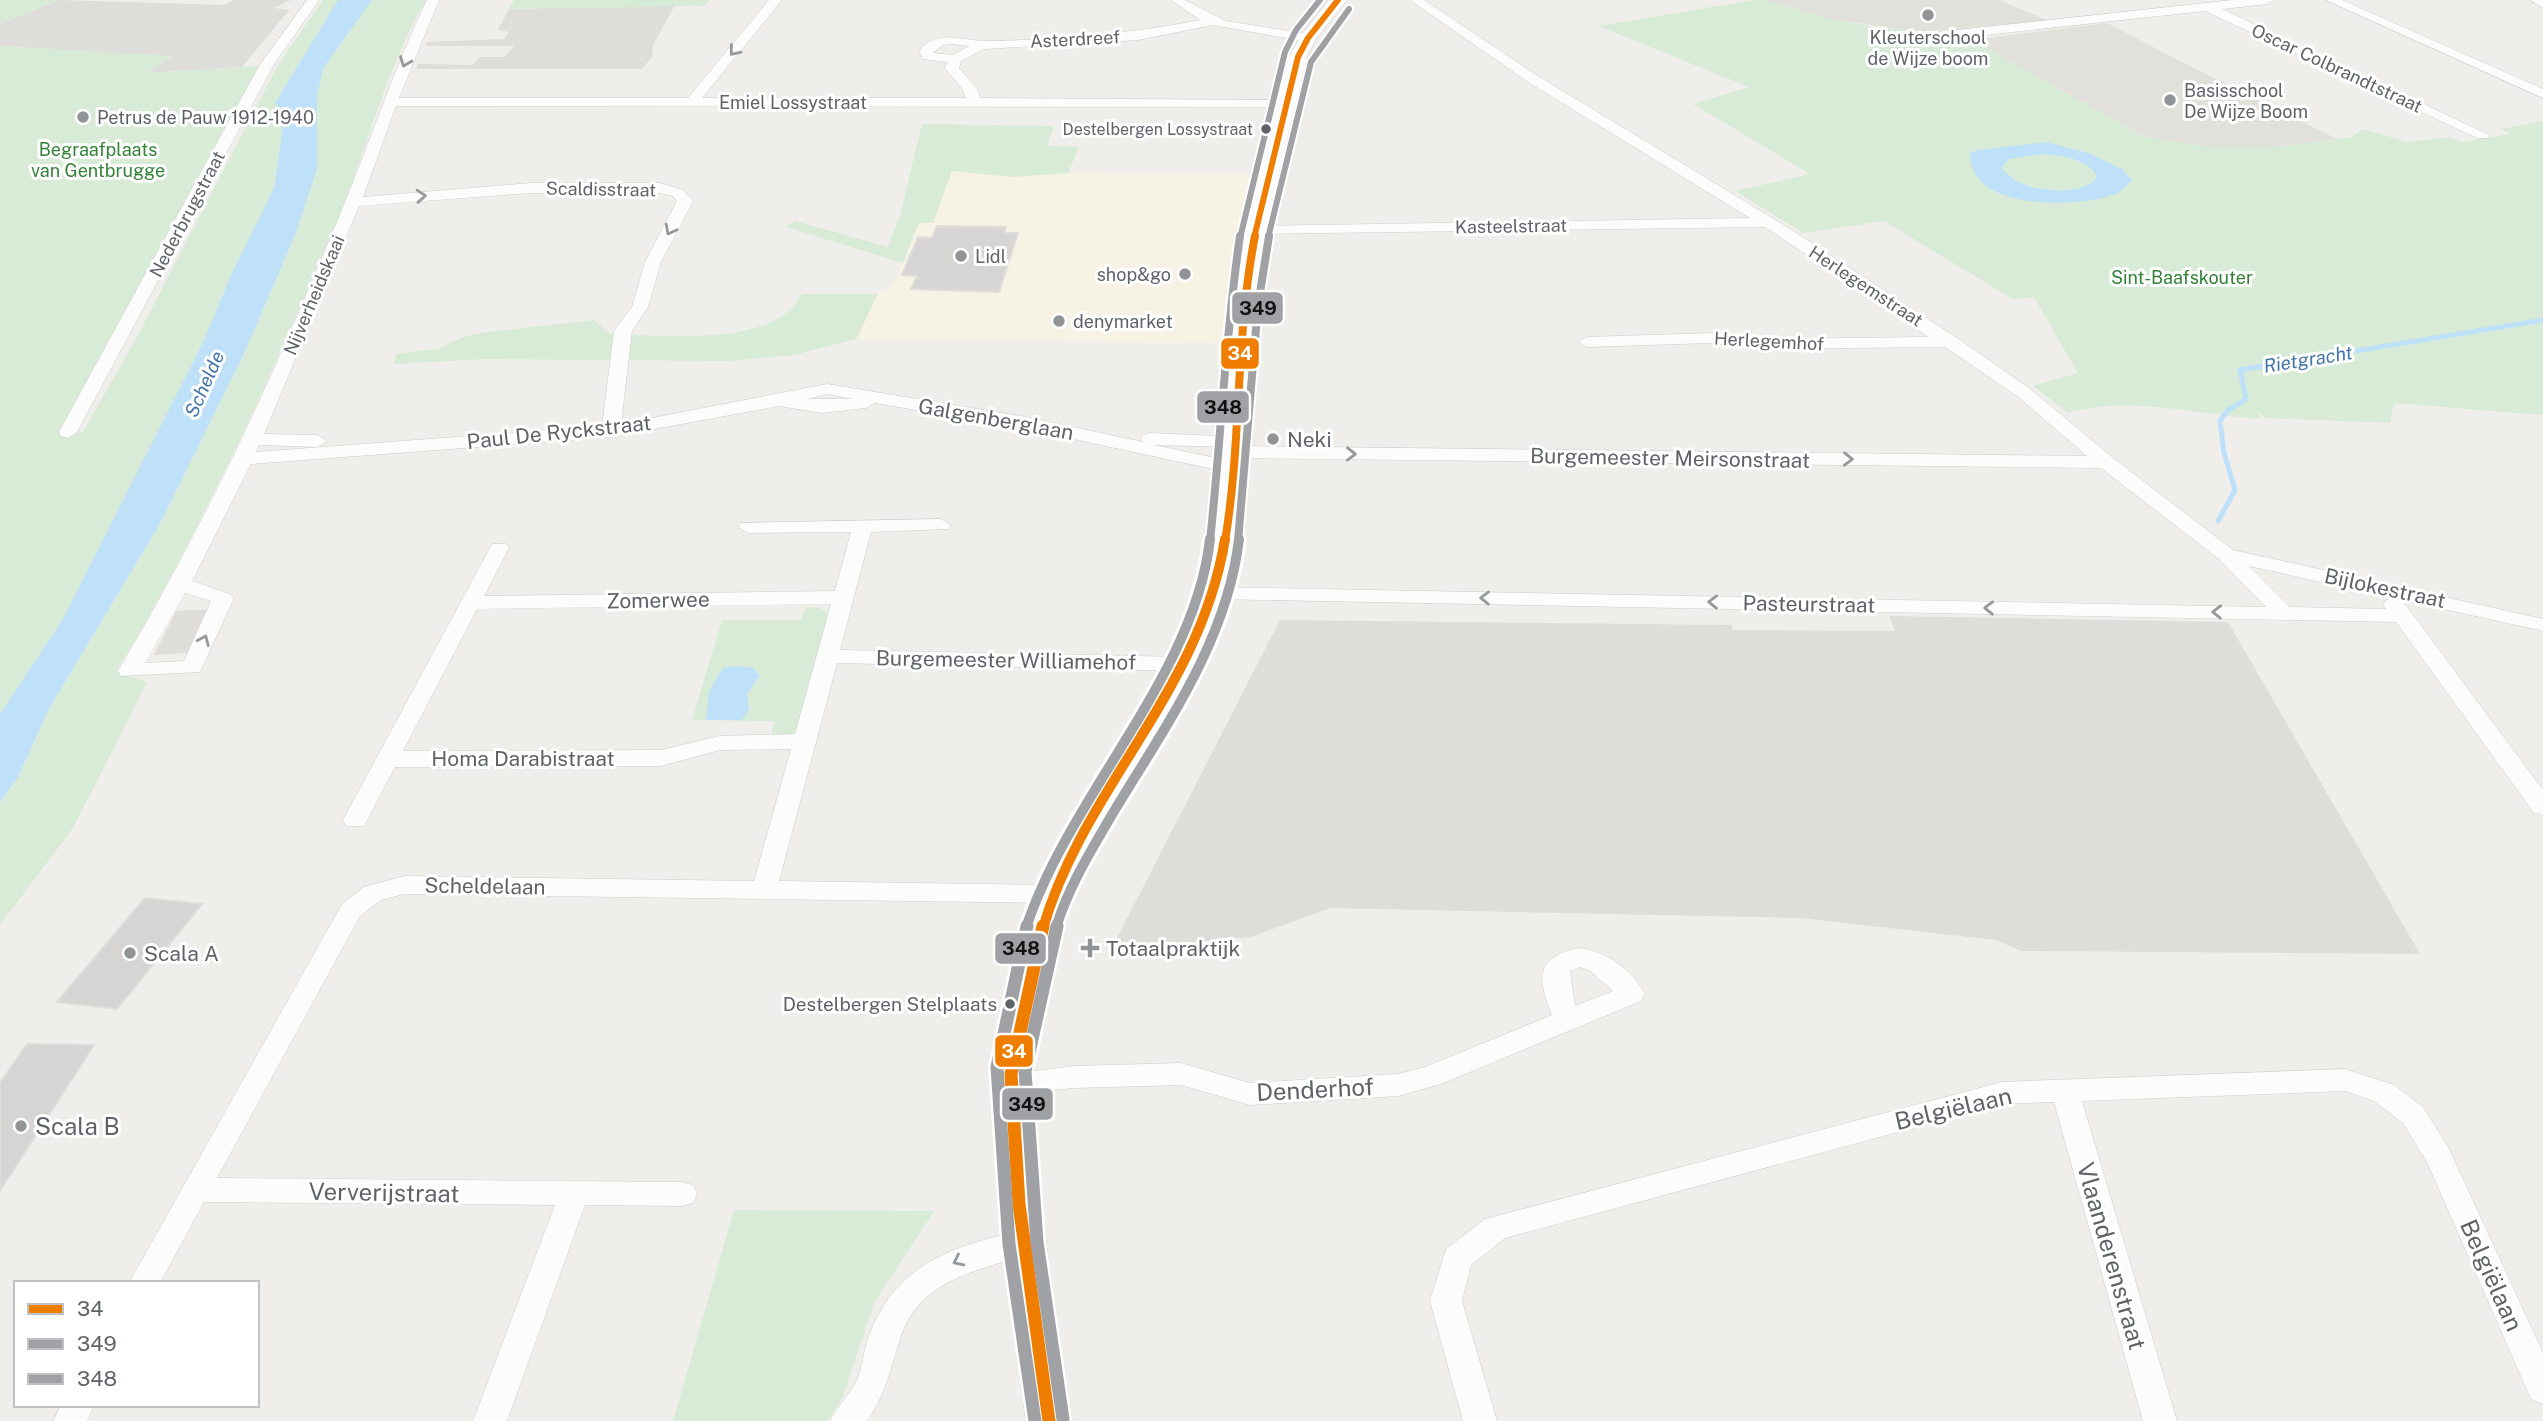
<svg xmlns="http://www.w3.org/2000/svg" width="2543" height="1421" viewBox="0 0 2543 1421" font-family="'Public Sans',sans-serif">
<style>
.commercial{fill:#f7f3e4}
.industrial{fill:#dfddda}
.education{fill:#e2e0da}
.green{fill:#d8ebd6}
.water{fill:#bfe0f9;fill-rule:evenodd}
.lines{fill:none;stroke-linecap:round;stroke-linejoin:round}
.stream{stroke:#bfe0f9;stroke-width:5}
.building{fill:#d6d5d3;stroke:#deddd9;stroke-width:2}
.street-casing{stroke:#cbcccc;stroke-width:1}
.secondary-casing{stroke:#cacacb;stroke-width:1}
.street{fill:#fdfcfc;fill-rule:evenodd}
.secondary{fill:#fdfcfc;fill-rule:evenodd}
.bus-1-far3-casing{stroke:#fff;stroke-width:10}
.bus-1-far2-casing{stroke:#fff;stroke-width:12}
.bus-1-far1-casing{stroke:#fff;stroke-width:16}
.bus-1-casing{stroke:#fff;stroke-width:18}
.bus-2-far3-casing{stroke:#fff;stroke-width:10}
.bus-2-far2-casing{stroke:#fff;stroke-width:12}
.bus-2-far1-casing{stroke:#fff;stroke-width:16}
.bus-2-casing{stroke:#fff;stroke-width:18}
.bus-3-far3-casing{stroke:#fff;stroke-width:10}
.bus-3-far2-casing{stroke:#fff;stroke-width:12}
.bus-3-far1-casing{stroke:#fff;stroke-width:16}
.bus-3-casing{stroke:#fff;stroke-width:18}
.bus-1-far3{stroke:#ef7d00;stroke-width:6}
.bus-1-far2{stroke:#ef7d00;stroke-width:8}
.bus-1-far1{stroke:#ef7d00;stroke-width:10}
.bus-1{stroke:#ef7d00;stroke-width:13}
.bus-2-far3{stroke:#9fa1a4;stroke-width:6}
.bus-2-far2{stroke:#9fa1a4;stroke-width:8}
.bus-2-far1{stroke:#9fa1a4;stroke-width:10}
.bus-2{stroke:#9fa1a4;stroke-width:13}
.bus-3-far3{stroke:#9fa1a4;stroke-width:6}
.bus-3-far2{stroke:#9fa1a4;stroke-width:8}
.bus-3-far1{stroke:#9fa1a4;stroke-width:10}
.bus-3{stroke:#9fa1a4;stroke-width:13}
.oneway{stroke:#96999c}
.poi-dot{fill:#919496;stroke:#fff;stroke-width:2.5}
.bus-dot{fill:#5f6368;stroke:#fff;stroke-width:2.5}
.labels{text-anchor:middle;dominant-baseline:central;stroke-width:6;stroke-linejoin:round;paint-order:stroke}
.far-bus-label{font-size:16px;fill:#5f6368;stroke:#fff;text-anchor:end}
.far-poi-label{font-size:18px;fill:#5f6368;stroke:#fff;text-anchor:start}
.far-street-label{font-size:18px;fill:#5f6368;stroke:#fff}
.far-park-label{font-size:18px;fill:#348238;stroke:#fff}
.far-water-label{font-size:19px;font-style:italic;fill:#4174aa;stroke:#fff}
.bus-label{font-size:19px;fill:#5f6368;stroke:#fff;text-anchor:end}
.street-label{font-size:21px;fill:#5f6368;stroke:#fff}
.poi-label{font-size:21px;fill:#5f6368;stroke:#fff;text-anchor:start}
.near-street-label{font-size:24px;fill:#5f6368;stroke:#fff}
.near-poi-label{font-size:24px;fill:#5f6368;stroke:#fff;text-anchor:start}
.line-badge{stroke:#fff;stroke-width:2.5}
.badge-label{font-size:19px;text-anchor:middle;font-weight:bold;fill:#fff}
.pale-badge-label{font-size:19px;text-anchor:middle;font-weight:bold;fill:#111}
</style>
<rect width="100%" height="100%" fill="#efeeea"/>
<!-- commercial -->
<path class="commercial" d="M952 170 1012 177 1068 173 1260 174 1221 343 856 339 878 294 893 285 919 223 933 222Z"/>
<!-- industrial -->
<path class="industrial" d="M59 0 225 5 234 0H291L274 8 289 10 242 67 145 73 171 57 0 46V24Z
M675 5 653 45 652 57 642 69H416L418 64 473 65 480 57H504L514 46H425L427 42 504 39 509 32 498 30 509 9Z
M210 609 187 653 154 655 176 611Z
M1889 616 2228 622 2420 954 2021 951 1996 940 1800 918 1330 908 1251 937 1183 943 1115 942 1280 620 1731 625 1733 630 1895 631Z"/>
<!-- education -->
<path class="education" d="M1764 0H1999L2047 20 1924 32 1834 20Z
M2107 23 2176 59 2337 139 2276 147H2209L2145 137 1971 40Z"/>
<!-- green -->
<path class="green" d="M0 0H59L0 24Z
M323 0H338L285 113 274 188 231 275 205 338 63 619 0 714V46L172 56 147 73 260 66 66 425 83 432 136 339 278 65Z
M372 0H426C387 66 368 145 339 216 273 372 204 526 116 672L147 682 73 828 0 925V802L18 777 50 707 158 527 243 356 296 233 317 169V94L324 67Z
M514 0H710L704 6 509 9Z
M1753 0H1764L1834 20 1876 27 1936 32 1951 41 1971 40 2145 137 2209 147H2276L2352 137 2363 129 2408 142 2450 137 2461 142 2510 134 2501 129 2543 121V415L2394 403 2390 423 2266 418 2258 411 2261 419C2198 415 2130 395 2068 413L2033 386 2078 373 2034 297 2013 299 1884 221 1803 233 1735 191 1810 174 1693 104 1749 87 1598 26Z
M922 124 1054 126 1047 146 1079 147 1068 173 1012 177 952 171 933 223H919L903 263 786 227 795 221 888 247 900 216Z
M802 294H878L856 339 794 355 730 361 486 359 394 364 396 354 437 349 466 336 487 332 594 320 610 334C661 335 775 349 802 294Z
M806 607 821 608 831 618 798 728C790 737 783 737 771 736L774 721 692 720 722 620H801Z
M734 1210 934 1211 874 1303 842 1399 827 1421H673Z"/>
<!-- water -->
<path class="water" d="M338 0H372L324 67 317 95V169L296 233 243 356 158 527 50 707 18 777 0 802V714L63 619 205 338 231 275 274 188 285 113 275 103Z
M2046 142 2088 153 2122 169 2132 180C2127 184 2122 192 2116 194 2079 208 1968 212 1970 153L1978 150ZM2044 154C2063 156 2088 158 2097 177 2085 196 2037 192 2018 182 2012 179 2007 173 2001 168L2009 159Z
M737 666 753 668 760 675 747 694 749 709 742 720H706L709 691 723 668Z"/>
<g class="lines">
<!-- stream -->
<path class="stream" d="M2218 521 2235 490 2224 453 2220 421 2228 410 2246 399 2240 370 2543 320"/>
</g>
<!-- building -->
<path class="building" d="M937 226 1006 227 1004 233H1018L999 292 911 289 917 276 902 275 918 237 932 238Z
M145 898 202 904 117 1009 57 1002Z
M27 1044 94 1045 0 1191V1083Z"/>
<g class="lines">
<defs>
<path id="street" d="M307 0H319L273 66 77 432 68 438 61 436 59 432 259 66Z
M427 0H439L399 98H688L769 0H782L702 98H966L963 90 945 68 947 62 923 59 919 51C938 28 960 41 985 41 1057 40 1129 34 1200 20L1171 0H1185L1226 21 1308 34 1314 38 1308 42 1213 25 1138 40 984 49 961 61 959 68 977 89 980 98 1291 100V106L1286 107 396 106 363 197 531 183H660L683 190 693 201 661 262 648 307 632 331 621 424 827 384 1026 417 1143 442 1141 439 1143 435 1150 433 1242 437 1244 441 1236 446 2087 456 2017 396 1945 347 1762 349 1711 343 1587 347 1578 342 1587 337 1711 333 1762 339 1929 337 1765 227 1249 234 1247 231 1255 226 1750 218 1528 82 1410 0H1424L1538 76 1787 227 1957 338 2029 388 2113 458 2233 550 2543 619V631L2249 566 2290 607 2386 609 2383 605 2386 600H2402L2543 790V815L2534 813 2396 622 1214 599 1203 593 1214 587 2266 607 2219 559 2101 468 1234 458 1225 452 1233 447 1154 445 1239 463 1242 467 1232 473 1026 429 875 403 866 408 822 413 779 406 611 437 251 464 192 581 230 594 234 598 200 672 121 676 118 671C208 520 279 365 345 202 373 134 395 66 427 0ZM951 44 969 46 953 55 933 53 943 45ZM531 193H659L673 196 677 201 645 262 632 307 614 331 602 426 256 452 259 445 318 447 327 441 318 435 264 434 359 206ZM827 394 852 399H807ZM185 593 211 601 184 661 145 663Z
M2233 0H2273L2267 4 2222 9 2489 135 2487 138H2477L2205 11 1930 41 1924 37 1930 33Z
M2326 0H2342L2543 89V98Z
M2530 0H2543V8Z
M941 519 951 525 948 529 871 532 840 650 1185 657 1196 664 1185 671 837 663 779 881 1054 885 1063 888 1067 894 1063 900 1054 903 404 894 381 900 360 916 217 1178 682 1182 693 1185 697 1194 693 1203 682 1206 585 1205 507 1421H473L555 1205 204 1202 160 1283H129L342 904 364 887 404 876 754 881 791 749 720 750 661 766 395 767 364 826H346L343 820 492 544H506L509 548 484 596 835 591 851 532 748 533 738 527 741 523ZM831 604 795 734 720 736 661 750 403 751 477 609Z
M1579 948C1607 952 1632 969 1645 994L1641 1001 1441 1084 1398 1096 1250 1105 1181 1085 1074 1088 1012 1094 1002 1091 998 1083 1002 1075 1074 1066 1181 1063 1250 1083 1398 1074 1425 1067 1552 1015C1537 978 1535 957 1579 948ZM1579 967 1589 970 1613 991 1575 1006 1570 971Z
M2345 1069 2394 1085 2423 1107 2449 1149 2543 1353V1404L2531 1399 2427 1162 2403 1123 2374 1101 2345 1091 2082 1101 2177 1421H2143L2054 1102 2002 1104 1505 1238 1471 1265 1462 1301 1497 1421H1463L1430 1301 1446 1249 1485 1219 2002 1082Z
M1023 1230 1034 1234 1038 1243 1034 1252C983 1270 921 1277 901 1336 891 1366 886 1394 867 1421H830C837 1406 850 1395 857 1380 863 1365 864 1348 870 1333 898 1262 954 1246 1023 1230Z
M61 1405H94L87 1421H53Z"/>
<path id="secondary" d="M1329 0H1347L1316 39 1307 57C1288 138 1265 218 1256 301 1245 396 1255 499 1229 592 1201 692 1127 775 1083 868 1055 926 1038 1004 1031 1067 1028 1094 1035 1125 1037 1153 1044 1243 1058 1331 1072 1421H1026L1002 1243 992 1070 1018 945 1031 904 1093 788 1170 664 1199 593 1209 551 1221 452 1232 303 1244 231 1289 57 1302 34Z"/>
</defs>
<!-- street casing -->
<use href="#street" class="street-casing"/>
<!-- secondary casing -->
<use href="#secondary" class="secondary-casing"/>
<!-- street -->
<use href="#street" class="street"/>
<!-- secondary -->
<use href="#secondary" class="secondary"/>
<defs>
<path id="bus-1-far3" d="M1254 238 1298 57 1308 38 1338 0"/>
<path id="bus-1-far2" d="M1225 541C1242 440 1235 337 1255 236"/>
<path id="bus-1-far1" d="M1043 928C1084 787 1200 693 1225 539"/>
<path id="bus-1" d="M1043 926 1011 1074 1019 1204 1049 1421"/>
<path id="bus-2-far3" d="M1268 238 1311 62 1349 9"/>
<path id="bus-2-far2" d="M1238 541 1258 305 1269 236"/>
<path id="bus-2-far1" d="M1056 928C1068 888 1089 854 1110 818 1162 731 1227 643 1239 539"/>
<path id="bus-2" d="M1057 926 1025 1071 1037 1242 1063 1419"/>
<path id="bus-3-far3" d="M1240 238 1285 52 1296 30 1320 0"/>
<path id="bus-3-far2" d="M1210 541C1221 440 1225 337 1240 236"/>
<path id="bus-3-far1" d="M1026 928C1069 796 1195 676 1210 539"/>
<path id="bus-3" d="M1027 926 997 1067 1009 1244 1035 1421"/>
</defs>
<!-- bus-1-far3 casing -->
<use href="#bus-1-far3" class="bus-1-far3-casing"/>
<!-- bus-1-far2 casing -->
<use href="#bus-1-far2" class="bus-1-far2-casing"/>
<!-- bus-1-far1 casing -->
<use href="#bus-1-far1" class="bus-1-far1-casing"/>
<!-- bus-1 casing -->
<use href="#bus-1" class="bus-1-casing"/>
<!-- bus-2-far3 casing -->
<use href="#bus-2-far3" class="bus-2-far3-casing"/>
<!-- bus-2-far2 casing -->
<use href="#bus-2-far2" class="bus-2-far2-casing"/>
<!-- bus-2-far1 casing -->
<use href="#bus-2-far1" class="bus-2-far1-casing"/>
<!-- bus-2 casing -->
<use href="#bus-2" class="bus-2-casing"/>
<!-- bus-3-far3 casing -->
<use href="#bus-3-far3" class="bus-3-far3-casing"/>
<!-- bus-3-far2 casing -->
<use href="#bus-3-far2" class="bus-3-far2-casing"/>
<!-- bus-3-far1 casing -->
<use href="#bus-3-far1" class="bus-3-far1-casing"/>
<!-- bus-3 casing -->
<use href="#bus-3" class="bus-3-casing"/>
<!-- bus-1-far3 -->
<use href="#bus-1-far3" class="bus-1-far3"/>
<!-- bus-1-far2 -->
<use href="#bus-1-far2" class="bus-1-far2"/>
<!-- bus-1-far1 -->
<use href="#bus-1-far1" class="bus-1-far1"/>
<!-- bus-1 -->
<use href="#bus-1" class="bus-1"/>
<!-- bus-2-far3 -->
<use href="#bus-2-far3" class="bus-2-far3"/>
<!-- bus-2-far2 -->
<use href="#bus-2-far2" class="bus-2-far2"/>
<!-- bus-2-far1 -->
<use href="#bus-2-far1" class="bus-2-far1"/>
<!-- bus-2 -->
<use href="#bus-2" class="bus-2"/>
<!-- bus-3-far3 -->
<use href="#bus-3-far3" class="bus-3-far3"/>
<!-- bus-3-far2 -->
<use href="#bus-3-far2" class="bus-3-far2"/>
<!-- bus-3-far1 -->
<use href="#bus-3-far1" class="bus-3-far1"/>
<!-- bus-3 -->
<use href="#bus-3" class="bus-3"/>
</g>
<!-- one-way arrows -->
<defs><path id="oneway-chevron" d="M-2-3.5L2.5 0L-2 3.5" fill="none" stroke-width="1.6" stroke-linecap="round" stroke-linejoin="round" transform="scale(1.75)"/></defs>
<g class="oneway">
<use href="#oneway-chevron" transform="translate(734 51) rotate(129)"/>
<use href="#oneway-chevron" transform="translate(405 62) rotate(111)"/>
<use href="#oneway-chevron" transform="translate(421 196) rotate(-4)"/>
<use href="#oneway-chevron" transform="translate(670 230) rotate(117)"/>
<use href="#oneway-chevron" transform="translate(1351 454) rotate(1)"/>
<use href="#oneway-chevron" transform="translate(1848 459) rotate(1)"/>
<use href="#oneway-chevron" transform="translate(1485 598) rotate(-179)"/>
<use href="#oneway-chevron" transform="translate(1713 602) rotate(-179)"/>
<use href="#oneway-chevron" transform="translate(1989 608) rotate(-179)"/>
<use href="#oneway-chevron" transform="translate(2217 612) rotate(-179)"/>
<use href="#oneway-chevron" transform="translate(204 640) rotate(-66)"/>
<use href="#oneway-chevron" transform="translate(958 1261) rotate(154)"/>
</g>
<!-- markers -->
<g class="poi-dot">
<circle cx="1928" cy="15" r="7"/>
<circle cx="2170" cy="100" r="7"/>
<circle cx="83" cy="117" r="7"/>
<circle cx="961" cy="256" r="7"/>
<circle cx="1185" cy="274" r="7"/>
<circle cx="1059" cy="321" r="7"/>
<circle cx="1273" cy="439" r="7"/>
<path d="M1086.5 937.5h7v7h7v7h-7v7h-7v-7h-7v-7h7z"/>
<circle cx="130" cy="953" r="7"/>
<circle cx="21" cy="1126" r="7"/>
</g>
<g class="bus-dot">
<circle cx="1266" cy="129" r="6"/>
<circle cx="1010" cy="1004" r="6"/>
</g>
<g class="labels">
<!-- far-bus labels -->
<g class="far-bus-label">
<text x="1253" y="129">Destelbergen Lossystraat</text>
</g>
<!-- far-poi labels -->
<g class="far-poi-label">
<text x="1928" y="37" text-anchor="middle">Kleuterschool<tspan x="1928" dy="21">de Wijze boom</tspan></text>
<text x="2184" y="90">Basisschool<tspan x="2184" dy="21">De Wijze Boom</tspan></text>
<text x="97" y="117">Petrus de Pauw 1912-1940</text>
<text x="975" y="256">Lidl</text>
<text x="1171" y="274" text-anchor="end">shop&amp;go</text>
<text x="1073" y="321">denymarket</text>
</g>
<!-- far-street labels -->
<g class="far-street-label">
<text transform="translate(1075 39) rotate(-3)">Asterdreef</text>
<text transform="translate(2337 68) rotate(25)">Oscar Colbrandtstraat</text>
<text x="793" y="102">Emiel Lossystraat</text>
<text transform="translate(601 189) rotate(1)">Scaldisstraat</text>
<text transform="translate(187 214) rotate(-62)">Nederbrugstraat</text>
<text transform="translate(1511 226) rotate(-1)">Kasteelstraat</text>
<text transform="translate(1866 286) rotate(33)">Herlegemstraat</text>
<text transform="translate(314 295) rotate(-67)">Nijverheidskaai</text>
<text transform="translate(1769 341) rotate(3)">Herlegemhof</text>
</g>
<!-- far-park labels -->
<g class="far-park-label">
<text x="98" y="149">Begraafplaats<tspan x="98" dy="21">van Gentbrugge</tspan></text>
<text x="2182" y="277">Sint-Baafskouter</text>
</g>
<!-- far-water labels -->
<g class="far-water-label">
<text transform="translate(2308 359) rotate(-9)">Rietgracht</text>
<text transform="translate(204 384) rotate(-66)">Schelde</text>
</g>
<!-- bus labels -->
<g class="bus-label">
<text x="997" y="1004">Destelbergen Stelplaats</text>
</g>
<!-- street labels -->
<g class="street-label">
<text transform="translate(996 419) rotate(10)">Galgenberglaan</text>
<text transform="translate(559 432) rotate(-6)">Paul De Ryckstraat</text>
<text transform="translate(1670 458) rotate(1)">Burgemeester Meirsonstraat</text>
<text transform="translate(2385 588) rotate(12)">Bijlokestraat</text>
<text transform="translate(658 600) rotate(-1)">Zomerwee</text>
<text transform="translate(1809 604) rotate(1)">Pasteurstraat</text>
<text transform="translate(1006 660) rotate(1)">Burgemeester Williamehof</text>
<text x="523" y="758">Homa Darabistraat</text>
<text transform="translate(485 886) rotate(1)">Scheldelaan</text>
</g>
<!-- poi labels -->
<g class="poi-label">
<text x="1287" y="439">Neki</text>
<text x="1106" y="948">Totaalpraktijk</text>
<text x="144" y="953">Scala A</text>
</g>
<!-- near-street labels -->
<g class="near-street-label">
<text transform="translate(1315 1089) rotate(-3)">Denderhof</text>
<text transform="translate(1953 1108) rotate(-13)">Belgiëlaan</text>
<text transform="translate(384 1192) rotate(1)">Ververijstraat</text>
<text transform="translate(2112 1256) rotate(74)">Vlaanderenstraat</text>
<text transform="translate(2492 1275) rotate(66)">Belgiëlaan</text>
</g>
<!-- near-poi labels -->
<g class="near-poi-label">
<text x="35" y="1126">Scala B</text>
</g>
</g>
<g class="line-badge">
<rect x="1231" y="291" width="53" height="34" rx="7" fill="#9fa1a4"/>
<rect x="1220" y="337" width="40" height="33" rx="7" fill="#ef7d00"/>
<rect x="1196" y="390" width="54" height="34" rx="7" fill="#9fa1a4"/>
<rect x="994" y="932" width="53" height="33" rx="7" fill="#9fa1a4"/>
<rect x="994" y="1034" width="40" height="34" rx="7" fill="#ef7d00"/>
<rect x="1001" y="1087" width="53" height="34" rx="7" fill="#9fa1a4"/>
</g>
<g class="badge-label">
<text x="1240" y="360">34</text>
<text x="1014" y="1058">34</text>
</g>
<g class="pale-badge-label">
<text x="1258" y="315">349</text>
<text x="1223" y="414">348</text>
<text x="1021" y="955">348</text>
<text x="1027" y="1111">349</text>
</g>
<!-- legend -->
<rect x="14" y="1281" width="245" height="126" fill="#ffffff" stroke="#bfc1c3" stroke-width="2"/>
<rect x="28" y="1304" width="35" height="10" fill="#ef7d00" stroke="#bfc1c3" stroke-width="2"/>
<text x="77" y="1316" font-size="21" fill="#5f6368">34</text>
<rect x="28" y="1339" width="35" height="10" fill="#9fa1a4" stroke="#bfc1c3" stroke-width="2"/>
<text x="77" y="1351" font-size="21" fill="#5f6368">349</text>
<rect x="28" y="1374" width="35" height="10" fill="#9fa1a4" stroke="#bfc1c3" stroke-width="2"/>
<text x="77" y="1386" font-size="21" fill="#5f6368">348</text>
</svg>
